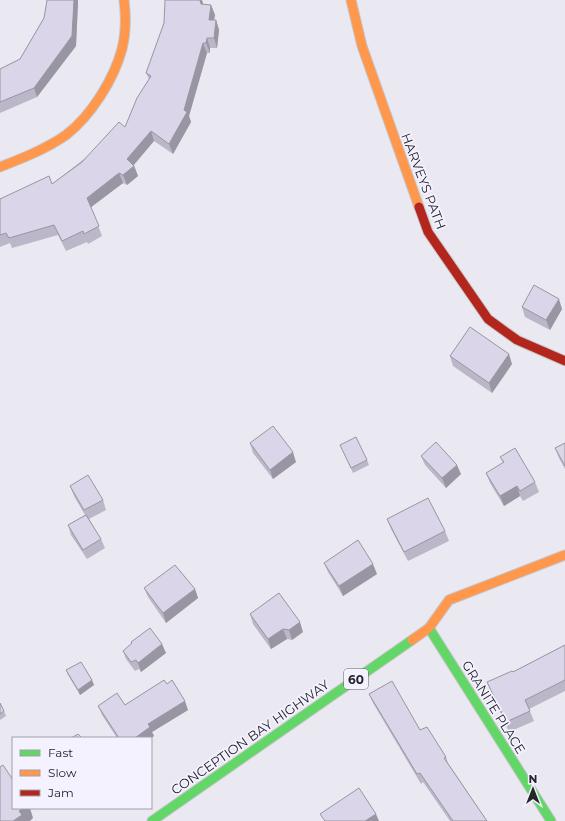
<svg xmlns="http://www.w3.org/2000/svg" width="565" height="821" viewBox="0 0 565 821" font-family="Montserrat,sans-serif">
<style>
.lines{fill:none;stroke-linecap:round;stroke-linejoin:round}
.fast-casing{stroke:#c7c6cb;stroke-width:11}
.slow-casing{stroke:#c7c6cb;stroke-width:11}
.jam-casing{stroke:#c7c6cb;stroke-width:11}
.fast{stroke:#63d668;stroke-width:9}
.slow{stroke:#ff974d;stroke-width:9}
.jam{stroke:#b3261e;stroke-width:9}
.wall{fill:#bbb7c8}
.shaded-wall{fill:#9995a2}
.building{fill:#dad5e8;stroke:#9995a2}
.labels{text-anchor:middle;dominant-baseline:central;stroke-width:3.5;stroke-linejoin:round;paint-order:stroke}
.shield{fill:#f5f2ff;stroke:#64626a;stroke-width:1}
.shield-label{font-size:12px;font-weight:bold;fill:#26252a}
.street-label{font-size:13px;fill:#26252a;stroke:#f5f2ff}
</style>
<rect width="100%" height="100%" fill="#eae8f0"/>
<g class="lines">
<defs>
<path id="fast" d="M429 628 551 821
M152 821 412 640"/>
<path id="slow" d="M351 0 362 46 419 207
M0 167C23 158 46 149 66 135 91 116 114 79 122 49 126 33 126 16 124 0
M412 640 429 628 449 600 565 555"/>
<path id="jam" d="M419 207 428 232 488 319 517 340 565 361"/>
</defs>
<!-- fast casing -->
<use href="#fast" class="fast-casing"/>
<!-- slow casing -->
<use href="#slow" class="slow-casing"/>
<!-- jam casing -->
<use href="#jam" class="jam-casing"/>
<!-- fast -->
<use href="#fast" class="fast"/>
<!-- slow -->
<use href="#slow" class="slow"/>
<!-- jam -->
<use href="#jam" class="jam"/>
</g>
<!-- wall -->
<path class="wall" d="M202 0 203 4 211 5 215 15 214 20H216L219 30 217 48H210V53H207L189 116 191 122 173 154 154 141 134 165 138 176 127 185 123 183 91 207 102 236 88 244 87 242 66 251 58 235 12 248 10 243 0 247V199L52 184 125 127 149 79 146 73Z
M78 2 76 46 37 97 0 113V69L20 59 44 18Z
M522 307 562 309 550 330 525 317Z
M450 356 512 364 492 393 453 366Z
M250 443 296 462 273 479 253 453Z
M565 443V469L559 458 555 448Z
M340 445 367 460 369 465 353 473Z
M421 456 461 474 446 488 425 465Z
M500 457 535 482 539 492 523 501 520 496 504 506 490 483 486 473 503 463Z
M70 486 103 500 106 510 89 519 101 539 105 548 87 559 71 535 68 525 85 515 74 496Z
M387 519 445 531 449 541 408 561 391 529Z
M324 563 377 574 343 596 328 572Z
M144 588 195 589 198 598 166 623 148 597Z
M250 614 303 632 292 640 287 639 271 649 253 624Z
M565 645V691L529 709 534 721 509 732 491 691 487 682 513 672Z
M123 651 166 653 141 672 139 669 135 671 126 659Z
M66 670 94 685 80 695 68 675Z
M167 684 188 710 152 732 154 736 151 738H117L102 715 98 706 125 705Z
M369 694 420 730 446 757 448 763 487 821H450L423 782 421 784 373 703Z
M0 703 4 711 6 716 0 720Z"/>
<!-- shaded-wall -->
<path class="shaded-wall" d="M74 0H78V2L76 46 37 97 34 88Z
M200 0H202L205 14 201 4Z
M211 5 215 15 212 30 209 20Z
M216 20 219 30 217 48 214 38Z
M207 38 210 48V53L206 43Z
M203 43 207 53 189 116 191 122 173 154 169 144 184 110Z
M151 131 154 141 131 168 134 166 138 176 127 185 123 175 127 159Z
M119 173 123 183 90 208 87 198Z
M559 299 562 309 550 330 546 320Z
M509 354 512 364 492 393 489 383Z
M293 452 296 462 273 479 270 470Z
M457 465 461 474 446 488 442 478Z
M517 486 520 496 504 506 500 496Z
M373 564 377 574 343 596 339 586Z
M195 589 198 598 166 623 163 613Z
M300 622 303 632 292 640 289 630Z
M283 629 287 639 271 649 268 639Z
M162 644 166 653 141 672 138 663Z
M92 680 94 685 80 695 78 690Z
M185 701 188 710 152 732 154 736 151 738H135L148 724Z
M23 808H30L33 818 30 821H13L19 811Z
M376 814 379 821H365Z"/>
<!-- building -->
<path class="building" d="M47 0H74L72 36 34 88 0 102V69L20 59 44 18Z
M165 0H200L201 4 211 5 209 20H216L214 38H207L206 43H203L184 110 187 112 169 144 151 131 127 159 134 166 123 175 119 173 87 198 99 226 84 234 83 231 62 241 54 225 9 238 6 233 0 235V199L49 176 52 184 82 162 119 122 125 127 137 98 151 76 146 73 164 23Z
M534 285 559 299 546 320 522 307Z
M470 327 509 354 489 383 450 356Z
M273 426 293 452 270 470 250 443Z
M356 437 367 460 351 468 340 445Z
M436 442 457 465 442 478 421 456Z
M565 443V466L555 448Z
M515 448 535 482 520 491 517 486 500 496 486 473 504 462 500 457Z
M88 475 103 500 84 510 70 486Z
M428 498 445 531 404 552 387 519Z
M86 515 101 539 83 550 68 525Z
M358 540 373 564 339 586 324 563Z
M175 565 195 589 163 613 144 588Z
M279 593 300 622 289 630 283 629 268 639 250 614Z
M150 628 162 644 138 663 136 660 131 662 123 651 132 643 131 642Z
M565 645V680L525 700 530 711 506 722 487 682 512 671 513 672Z
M81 662 92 680 78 690 66 670Z
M164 680 167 684 172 680 185 701 148 724 150 727 135 738H119L98 706 117 693 125 705Z
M392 681 420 730 427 727 446 757 444 758 487 821H453L420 773 417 774 369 694Z
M0 703 4 711 0 714Z
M78 734 82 738H71Z
M3 765 13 780V808H23L19 811 22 815 13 821H0V767Z
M359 788 376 814 365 821H325L320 814Z"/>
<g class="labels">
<!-- shield labels -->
<rect class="shield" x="344" y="669" width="24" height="20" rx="3"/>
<g class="shield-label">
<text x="356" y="679">60</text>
</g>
<!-- street labels -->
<g class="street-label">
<text transform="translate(424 181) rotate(69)">HARVEYS PATH</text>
<text transform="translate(494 707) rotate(58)">GRANITE PLACE</text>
<text transform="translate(250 737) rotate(-35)">CONCEPTION BAY HIGHWAY</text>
</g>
</g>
<!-- legend -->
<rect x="12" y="737" width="140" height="72" fill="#f5f2ff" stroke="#a2a0aa"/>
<rect x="20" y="750" width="20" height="6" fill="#63d668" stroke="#a2a0aa"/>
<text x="48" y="757" font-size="12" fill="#26252a">Fast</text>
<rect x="20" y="770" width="20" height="6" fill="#ff974d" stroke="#a2a0aa"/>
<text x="48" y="777" font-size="12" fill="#26252a">Slow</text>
<rect x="20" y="790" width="20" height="6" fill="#b3261e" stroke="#a2a0aa"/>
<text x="48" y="797" font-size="12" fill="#26252a">Jam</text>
<!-- north arrow -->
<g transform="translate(533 789)" stroke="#f5f2ff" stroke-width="3" paint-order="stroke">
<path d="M0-3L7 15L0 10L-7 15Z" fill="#26252a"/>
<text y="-6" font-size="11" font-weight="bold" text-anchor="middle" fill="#26252a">N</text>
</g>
</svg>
